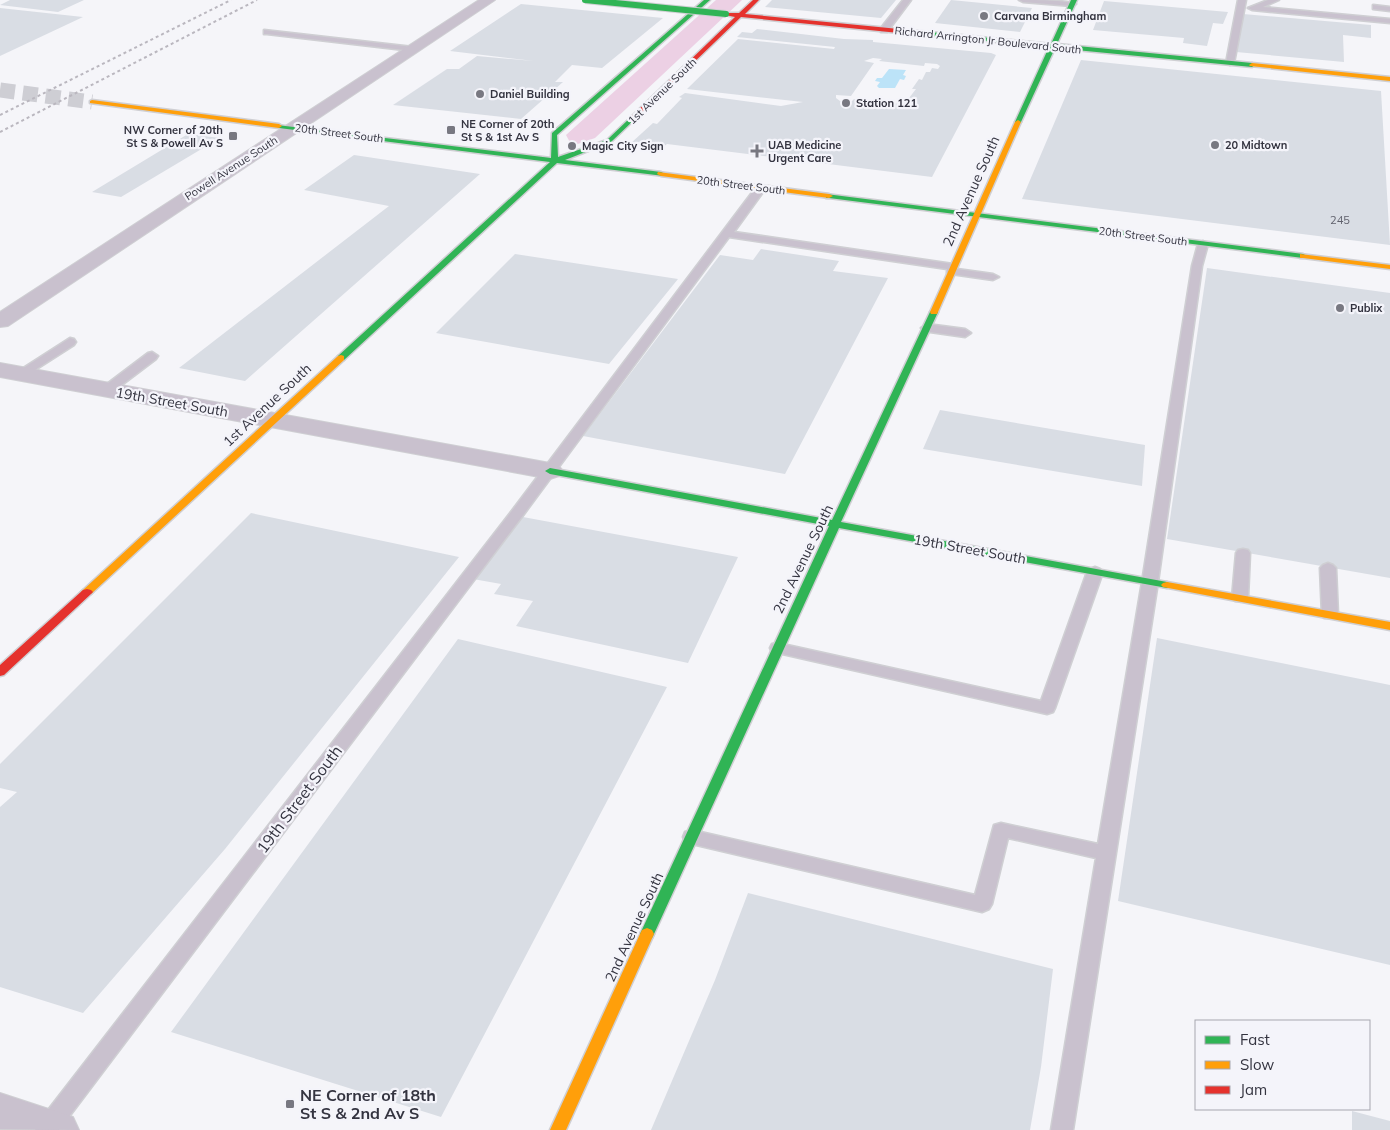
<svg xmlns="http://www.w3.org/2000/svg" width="1390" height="1130" viewBox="0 0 1390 1130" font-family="Mulish,sans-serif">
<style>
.green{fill:#ecd0e4}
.water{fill:#bce3f8}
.building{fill:#d9dde4;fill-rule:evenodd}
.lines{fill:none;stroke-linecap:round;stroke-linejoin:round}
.secondary-tunnel{stroke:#ceced4;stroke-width:15;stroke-dasharray:15 8;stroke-linecap:butt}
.lane-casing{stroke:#cfcfd3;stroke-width:3}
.street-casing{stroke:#cfcfd3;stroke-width:2}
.fast-casing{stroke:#cfcfd3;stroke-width:3}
.slow-casing{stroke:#cfcfd3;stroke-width:3}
.jam-casing{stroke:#cfcfd3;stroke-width:3}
.lane{fill:#c9c1ce;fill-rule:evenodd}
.street{fill:#c9c1ce;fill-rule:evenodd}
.fast{fill:#30b455;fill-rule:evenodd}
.slow{fill:#ff9f0a;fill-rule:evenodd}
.jam{fill:#e5322d;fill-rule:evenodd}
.rail{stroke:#bab7bf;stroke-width:2;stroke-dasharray:3 3;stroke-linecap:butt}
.fast-bridge-casing{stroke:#cfcfd3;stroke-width:8;stroke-linecap:butt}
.fast-bridge{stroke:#30b455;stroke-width:6}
.poi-dot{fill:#787881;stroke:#f4f4fa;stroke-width:2}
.labels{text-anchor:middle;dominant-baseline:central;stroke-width:4.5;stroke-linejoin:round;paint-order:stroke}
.far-poi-label{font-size:11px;font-weight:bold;fill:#343440;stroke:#f4f4fa;text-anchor:start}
.far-street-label{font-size:11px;fill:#343440;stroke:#f4f4fa}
.number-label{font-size:11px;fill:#60616c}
.street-label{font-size:14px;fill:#343440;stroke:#f4f4fa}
.near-street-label{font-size:16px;fill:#343440;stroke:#f4f4fa}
.near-poi-label{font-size:16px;font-weight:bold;fill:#343440;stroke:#f4f4fa;text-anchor:start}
</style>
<rect width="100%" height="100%" fill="#f5f5f9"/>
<!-- green -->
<path class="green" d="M716 0H742L595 138 572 146 566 135Z"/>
<!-- water -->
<path class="water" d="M889 69 906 70 903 75 906 76 904 80 900 79 895 88H879L877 86 880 82 875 81 877 78H882Z"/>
<!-- building -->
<path class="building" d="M10 0H84L58 12 0 5Z
M772 0H896L881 18 765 7Z
M951 0 1032 8 1020 32 935 23Z
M1104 1 1228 12 1223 24 1213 23 1207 46 1183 43 1184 38 1093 30Z
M521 4 663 18 602 68 572 65 555 82H563L521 119 393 105 447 69H459L477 56 534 61 450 51Z
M0 8 83 17 0 56Z
M1243 14 1371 25V38L1343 35 1344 62 1236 52Z
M757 29 844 39 873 40V42L991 53 996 55 932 177 667 144 663 147 631 143 653 123 657 124 682 98 679 97 685 93 781 106 803 102 687 89 738 39 834 49 835 47 737 37 742 32 752 33ZM873 58 882 59 879 61 924 66 925 63 937 64 940 66 938 69 932 68 930 72H926L922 80 919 79 912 89H916L909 98H913L910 102 917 103 914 107 908 108 897 106 900 104 854 99 851 102 840 101 836 98V95L851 96 874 63 864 61Z
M1081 60 1381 91 1390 245 1022 199Z
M188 134 220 138 121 197 92 192Z
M354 155 480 174 245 381 179 368 389 206 304 190Z
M761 249 839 261 833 271 888 278 785 474 583 436 720 255 753 260Z
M515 254 678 279 609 364 436 333Z
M1207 268 1390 293V578L1167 539Z
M940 410 1145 445 1142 486 923 449Z
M251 513 459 557 225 849 83 1013 0 987V807L17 792 0 788V764Z
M523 517 738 557 688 663 516 626 533 601 494 594 501 584 473 579Z
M1157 638 1390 685V965L1118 901Z
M458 639 667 687 441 1117 171 1032Z
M748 893 1053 969 1041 1067 1030 1130H651L715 980Z
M1352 1111 1390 1121V1130H1352Z"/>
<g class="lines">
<!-- secondary-tunnel -->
<path class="secondary-tunnel" d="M0 90 92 102"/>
<defs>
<path id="lane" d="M903 0H911L887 32H881V28Z
M1019 0C1033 0 1065 0 1076 4L1072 6 1023 2Z
M1238 0H1246L1234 63 1230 65 1226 63Z
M1268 0H1279L1263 7 1390 19V23L1252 10 1248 8Z
M1373 5 1390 7V11L1373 9Z
M264 30 413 47 417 49 413 51 267 34H264Z
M761 185 766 188 734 232 953 264 957 265V269L993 274 999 277 993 280 951 274 947 273V269L729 237 524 514 59 1130H35L38 1123 514 508 757 186Z
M1203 241 1208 244 1202 266 1158 582 1073 1130H1051L1096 858 1008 838 992 904 989 909 982 912 692 844 685 842 683 837 685 832 692 830 975 895 994 825 1001 823 1098 844 1142 582 1192 266 1198 244Z
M927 324 965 329 971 333 965 337 923 331 921 328Z
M70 338 74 339 76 342 74 345 24 377 20 378 14 374Z
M152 352 158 356 156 359 111 393H103L101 390 103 387 148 353Z
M1243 549 1248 550 1250 553 1248 598 1245 601H1235L1232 598 1236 553 1238 550Z
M1328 563 1333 565 1336 568 1338 615 1336 618H1324L1322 615 1320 568 1323 565Z
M1095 567 1100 569 1103 572 1055 708 1053 712 1047 714 778 653 772 652 770 648 772 644 778 643 1041 701 1087 572 1090 569Z"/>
<path id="street" d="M479 0H495L8 326 0 327V312Z
M0 363 550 463 559 466 563 471 559 476 550 479 0 377Z
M0 1093 73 1117 79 1130 0 1129Z"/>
<path id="fast" d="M704 0H710L557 135 558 157 607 140 630 118H634V120L611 142 565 160 661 172 665 174 664 176 557 163 344 360H338V356L550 162 279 128 276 126 277 125 551 158 552 133Z
M1071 0H1077L1057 44 1252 63 1255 65 1252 67 1055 48 1021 122 1018 124 1015 122 1049 47 899 33 896 31 899 29 1051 44Z
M826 194 1303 254 1307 256 1303 258 829 198H826Z
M934 309 938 312 841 522 1167 582 1173 585 1167 588 839 528 654 934 652 938 647 940 642 938 640 934 829 526 550 474 545 471 550 468 832 520 930 312Z"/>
<path id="slow" d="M1252 63 1390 77V81L1250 66 1249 65Z
M92 100 279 124 282 126 279 128 90 103V101Z
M1018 120 1021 122 938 312 937 314H931L930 312 1015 122Z
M658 172 829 194 833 196 829 198 661 176 657 174Z
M1300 254 1390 265V269L1303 258H1300Z
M341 355 344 356V360L91 594H83L81 592 83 590 338 356Z
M1167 582 1390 622V630L1163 587 1161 585 1163 583Z
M647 928 652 930 654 934 566 1130H550L640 934 642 930Z"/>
<path id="jam" d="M753 0H759L745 14 899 29 902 31 899 33 741 17 634 120H630V118L735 17 725 15V13H739Z
M87 589 91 590 93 592 91 594 4 675 0 676V665L83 590Z"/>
</defs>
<!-- lane casing -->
<use href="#lane" class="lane-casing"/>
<!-- street casing -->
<use href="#street" class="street-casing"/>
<!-- fast casing -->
<use href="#fast" class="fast-casing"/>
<!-- slow casing -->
<use href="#slow" class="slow-casing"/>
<!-- jam casing -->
<use href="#jam" class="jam-casing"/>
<!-- lane -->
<use href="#lane" class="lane"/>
<!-- street -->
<use href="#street" class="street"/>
<!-- fast -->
<use href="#fast" class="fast"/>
<!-- slow -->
<use href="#slow" class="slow"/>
<!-- jam -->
<use href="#jam" class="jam"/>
<!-- rail -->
<path class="rail" d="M0 115 231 0
M0 132 257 0"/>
<defs>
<path id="fast-bridge" d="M585 0 726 14"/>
</defs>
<!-- fast-bridge casing -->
<use href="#fast-bridge" class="fast-bridge-casing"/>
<!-- fast-bridge -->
<use href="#fast-bridge" class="fast-bridge"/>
</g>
<!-- markers -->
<g class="poi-dot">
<circle cx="984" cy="16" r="5"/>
<circle cx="480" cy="94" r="5"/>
<circle cx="846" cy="103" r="5"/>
<rect x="446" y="125" width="10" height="10" rx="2.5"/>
<rect x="228" y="131" width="10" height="10" rx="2.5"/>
<circle cx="1215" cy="145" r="5"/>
<circle cx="572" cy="146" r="5"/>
<path d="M754.5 143.5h5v5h5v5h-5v5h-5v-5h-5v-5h5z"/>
<circle cx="1340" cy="308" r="5"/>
<rect x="285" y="1099" width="10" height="10" rx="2.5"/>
</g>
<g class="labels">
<!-- far-poi labels -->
<g class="far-poi-label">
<text x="994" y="16">Carvana Birmingham</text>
<text x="490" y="94">Daniel Building</text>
<text x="856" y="103">Station 121</text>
<text x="461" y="124">NE Corner of 20th<tspan x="461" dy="13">St S &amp; 1st Av S</tspan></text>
<text x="223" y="130" text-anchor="end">NW Corner of 20th<tspan x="223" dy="13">St S &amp; Powell Av S</tspan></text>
<text x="768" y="145">UAB Medicine<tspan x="768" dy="13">Urgent Care</tspan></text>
<text x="1225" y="145">20 Midtown</text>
<text x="582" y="146">Magic City Sign</text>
<text x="1350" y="308">Publix</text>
</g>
<!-- far-street labels -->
<g class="far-street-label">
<text transform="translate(988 40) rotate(6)">Richard Arrington Jr Boulevard South</text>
<text transform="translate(662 91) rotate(-44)">1st Avenue South</text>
<text transform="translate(339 133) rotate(7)">20th Street South</text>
<text transform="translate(231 168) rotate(-33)">Powell Avenue South</text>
<text transform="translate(741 185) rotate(7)">20th Street South</text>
<text transform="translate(1143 236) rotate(7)">20th Street South</text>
</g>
<!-- number labels -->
<g class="number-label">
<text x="1340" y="220">245</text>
</g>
<!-- street labels -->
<g class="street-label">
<text transform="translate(971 191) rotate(-66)">2nd Avenue South</text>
<text transform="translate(172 402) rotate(10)">19th Street South</text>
<text transform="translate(267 405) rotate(-43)">1st Avenue South</text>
<text transform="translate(970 549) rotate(10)">19th Street South</text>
<text transform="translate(803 559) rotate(-64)">2nd Avenue South</text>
<text transform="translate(634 927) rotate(-65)">2nd Avenue South</text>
</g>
<!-- near-street labels -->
<g class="near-street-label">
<text transform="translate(299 799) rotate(-53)">19th Street South</text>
</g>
<!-- near-poi labels -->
<g class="near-poi-label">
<text x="300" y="1095">NE Corner of 18th<tspan x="300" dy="18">St S &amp; 2nd Av S</tspan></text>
</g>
</g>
<!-- legend -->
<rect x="1195" y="1020" width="175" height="90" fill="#f4f4fa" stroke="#a7a7b0"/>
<rect x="1205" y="1036" width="25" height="8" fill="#30b455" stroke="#a7a7b0"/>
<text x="1240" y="1045" font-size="15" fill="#343440">Fast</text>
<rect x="1205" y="1061" width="25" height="8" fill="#ff9f0a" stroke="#a7a7b0"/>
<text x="1240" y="1070" font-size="15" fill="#343440">Slow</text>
<rect x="1205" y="1086" width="25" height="8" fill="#e5322d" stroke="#a7a7b0"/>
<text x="1240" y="1095" font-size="15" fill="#343440">Jam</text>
</svg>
